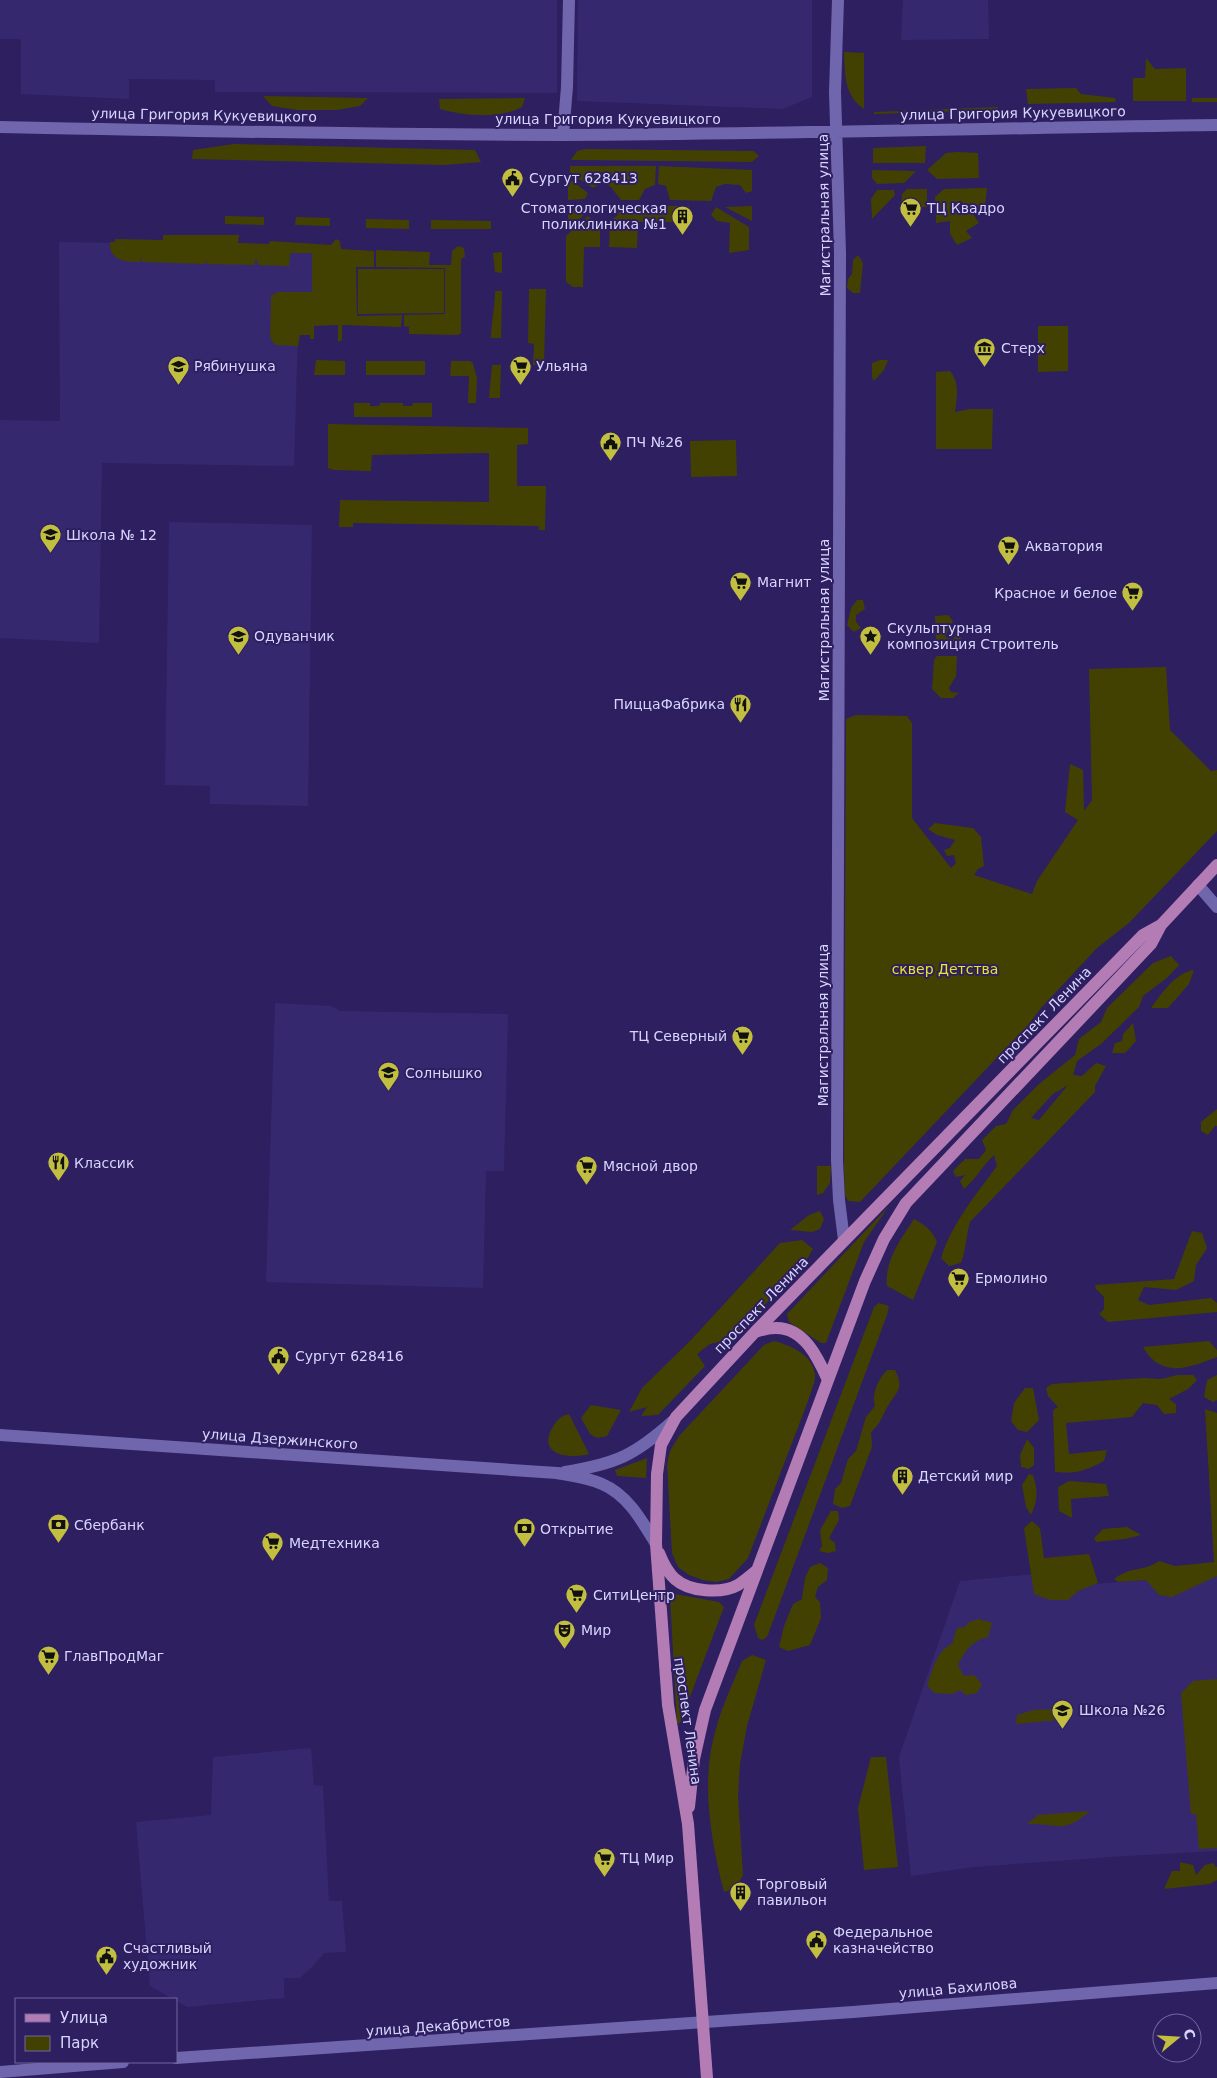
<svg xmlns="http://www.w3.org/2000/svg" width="1217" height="2078" viewBox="0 0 1217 2078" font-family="'DejaVu Sans',sans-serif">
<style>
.built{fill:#36286f}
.green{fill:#434102;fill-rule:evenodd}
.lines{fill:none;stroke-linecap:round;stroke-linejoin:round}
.street{stroke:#6f66ae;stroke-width:12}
.secondary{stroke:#6f66ae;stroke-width:12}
.primary{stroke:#b47cb4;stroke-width:12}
.labels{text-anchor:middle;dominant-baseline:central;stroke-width:4;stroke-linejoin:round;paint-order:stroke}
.street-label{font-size:14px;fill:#d8d5fd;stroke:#2d1f60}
.poi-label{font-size:14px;fill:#d8d5fd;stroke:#2d1f60;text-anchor:start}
.park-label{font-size:14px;fill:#e9e429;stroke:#2d1f60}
</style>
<rect width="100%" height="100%" fill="#2d1f60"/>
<!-- built -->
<path class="built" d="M0 0H557V93L215 92V80L129 79V99L21 94V39H0Z
M578 0H812V97L783 109 577 101Z
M903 0H988L989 39 901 40Z
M59 242 315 246V299H299L294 466 102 463 99 643 0 638V420L60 421Z
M169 522 312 525 308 806 210 804V786L165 785Z
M275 1003 331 1006 340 1011 508 1014 504 1171H486L483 1288 266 1282Z
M1035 1574 1037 1588 1217 1575V1851L1110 1857 974 1867 911 1876 899 1757 960 1581Z
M311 1748 314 1785 323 1786 329 1901H342L346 1952 324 1953 314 1965 300 1978H284V1998L187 2007 150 1986 136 1822 211 1815 213 1757Z"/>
<!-- green -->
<path class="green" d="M844 52 864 53V109C844 95 845 75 844 52Z
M1146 58 1155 69 1186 68V101H1133V78H1145Z
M1076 88 1081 94 1115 98 1116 102 1028 104 1026 89Z
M263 96 368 98 360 106 337 110H297L272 106Z
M525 98 522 107C499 119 465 116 440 109L439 99Z
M1192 98H1217V102H1192Z
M998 107V110L874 114V112Z
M234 144 475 150 481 162 445 165 192 159 193 150Z
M926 146 925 163H873V148Z
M585 149 754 151 759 156 752 162 571 160 577 151Z
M957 152 978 153 979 178 937 179 927 170 946 153Z
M570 166H656L655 185 645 189 639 200H621L610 186 602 183 593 188 570 173Z
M659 166 752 170V191L746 193 740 185 725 184 716 187 711 201 670 200 666 186 658 184Z
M872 171V170L916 171 904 183 877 184 872 178Z
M568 178 588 193 585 199 568 200Z
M987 188 985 207 971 211 979 223 966 231 972 238 957 245 950 234V221L936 223 935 197 944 189Z
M907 189H927V207L906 208 901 206 902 194Z
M877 190H894L895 195 872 219 871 199Z
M620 206H689V222H638L637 248 609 247 610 221 618 215Z
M752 206V221L725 207Z
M568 207H584L586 213 568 229Z
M716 207 749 227V250L729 253 730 223 717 221 711 215Z
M225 216 264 217V225L225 224Z
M588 216 592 220 600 222V247H584L583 287H573L566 282V236Z
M296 217 330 218V226L295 225Z
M366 219 409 220V229L366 228Z
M431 220 491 221V229H431Z
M163 235H239L238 243 269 244 270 241 331 245 336 239 340 241 341 249 374 251V267H356L357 316 402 315 401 327 342 325V340L338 342V325L314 326V339H310V335H300L298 346 275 345 270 337 271 296 278 292H312V253H290L289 266 258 265 257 259H255V265L207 264V259L205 264 142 262 141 256 140 262C125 262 109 261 110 242H115V239L163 240Z
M458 246 464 248 465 257 461 259V333L458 335 409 334V327L404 326V315L445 314V268L376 267V250L430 252 429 265H451L452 251Z
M502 252V273L495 272 493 253Z
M858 255 863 263 860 293H853L847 288 848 279 852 274 853 260Z
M358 269H444V313L358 314Z
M529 289H546L544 365H533L534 344 528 343Z
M495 291H502L501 338H491C491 321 495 308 495 291Z
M1038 326H1068V371L1038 372Z
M316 360 345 361V375H314Z
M880 360H888L884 370 874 381 872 377V363Z
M366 361H425V375H366Z
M451 361H470L473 363 477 379 476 403H468L469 376H450Z
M492 365H501L500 398H489Z
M950 371C960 383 957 398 955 412L970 409H993L992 449H936V372Z
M354 403H370V406H379L380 403H403V406H412L413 403H432V417H354Z
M328 424 528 428V444L517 445V486H546L545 530H539V526L353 523V527H339L340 500 489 502V453L372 455 371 471 334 470 328 468Z
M736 440 737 476 691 477 690 441Z
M857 600H863L865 609 856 615V622L861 628 854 632 847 625 851 608Z
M948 615 953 621 945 637 953 640 958 630 961 639 955 644 936 643 935 616Z
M937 656H957L956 676 949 688 951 692 959 693 953 698H941L932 689 934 660Z
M1166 667 1170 730 1211 771 1217 770V831L1129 923 1097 948 1041 1008 1028 1025 860 1202 848 1201 845 1195 844 1165 846 719 856 715 907 716 912 723V818L951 868 956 863 954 855 947 856 944 850 950 848 955 840 937 835 928 829 935 823 973 828 981 837 984 866 978 869 974 875 1032 894 1037 881 1078 820 1065 812 1070 764 1083 770 1084 811 1092 800 1089 669Z
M1171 956 1179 965 1168 977 1143 996 1139 1007 1101 1044 1077 1061 1073 1075 1082 1076 1096 1063 1106 1066 1095 1086V1092L970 1222C966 1236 966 1250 961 1263L949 1266 941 1258C952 1223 975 1196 997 1166L994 1155C982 1166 976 1179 964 1189L960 1181 965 1175 956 1177 953 1171 965 1159H979L986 1150 982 1140 996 1126 1006 1124 1013 1110 1039 1084 1075 1055 1079 1039 1101 1022 1107 1008 1153 963ZM1068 1085 1039 1120 1031 1118 1053 1094Z
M1194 970 1189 984 1168 1008H1151C1161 994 1176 972 1194 970Z
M1133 1023 1136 1041 1125 1053H1112L1115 1043 1122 1041 1123 1034Z
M1217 1109V1126H1215L1208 1135 1201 1131V1122Z
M817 1166H831L830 1183 823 1193 817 1195Z
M889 1206 864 1242 826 1343H821L789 1322 787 1314Z
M820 1211 824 1219 820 1229 812 1232 790 1230 809 1215Z
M914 1219C925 1225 932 1230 937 1242L913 1300 887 1286C884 1261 901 1239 914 1219Z
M1192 1231 1202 1233 1207 1248 1196 1265 1194 1281 1176 1290 1144 1287 1138 1300 1149 1305 1211 1298 1217 1303V1312L1108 1322 1099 1314 1104 1309V1297L1096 1289 1095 1285 1174 1279Z
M802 1240 813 1249 803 1266 731 1339 710 1344 697 1354 705 1366 658 1415 641 1416 647 1407 629 1412 642 1388 691 1340 780 1243Z
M879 1303 889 1306 887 1315 767 1637 762 1640 758 1638 754 1625 874 1307Z
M774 1341C790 1345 813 1355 815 1374 816 1382 810 1393 808 1401L748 1558 729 1579 716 1582 703 1580 689 1575 678 1567 672 1553 667 1464 670 1451 679 1436 764 1345Z
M1209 1341 1217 1350V1357C1189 1368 1161 1379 1143 1347Z
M887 1370H895C905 1389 896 1392 888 1406 881 1418 882 1422 871 1432L872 1447 850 1506 842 1508 833 1504 835 1489 841 1483 848 1459 856 1451 866 1417 875 1406C871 1394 879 1378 887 1370Z
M1177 1375H1193L1197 1380 1188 1389 1169 1399 1176 1404V1413L1164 1414 1157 1405 1143 1403 1132 1417 1066 1423 1069 1454 1107 1450 1104 1461C1085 1471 1076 1474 1055 1472L1053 1410 1058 1407 1048 1396 1046 1388 1052 1384 1144 1378 1161 1379Z
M1217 1375V1400L1213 1402 1204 1397 1207 1380Z
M1025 1388H1033L1039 1420 1027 1432 1018 1430 1011 1421 1014 1403Z
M591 1405 621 1410 607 1436 597 1438 590 1434 581 1418Z
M1205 1409 1217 1413V1576L1172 1597 1159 1595 1146 1580 1118 1582 1114 1579C1131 1566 1143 1572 1159 1561L1175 1566 1214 1562Z
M569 1414 589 1454C567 1460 535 1454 554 1425 559 1418 561 1416 569 1414Z
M1027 1439 1034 1448V1465L1029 1469 1021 1467 1020 1455Z
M647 1458 646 1478 617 1476 615 1470Z
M1029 1474 1033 1475C1038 1491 1038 1500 1031 1515L1026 1507 1022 1485Z
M1069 1481 1106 1484 1109 1496 1071 1499 1072 1518 1059 1511 1058 1487Z
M831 1511H838L839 1520 829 1538 835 1543 836 1551 828 1553 819 1551 822 1546 820 1530Z
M1032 1521 1040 1528 1044 1558 1089 1554 1098 1583 1078 1591 1068 1600H1050L1034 1594 1024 1528Z
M1127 1527 1141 1535 1125 1539 1096 1542 1094 1538 1103 1529Z
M820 1563 828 1568 827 1580 818 1587 815 1597 820 1602 821 1618 810 1645 788 1651 779 1647 784 1626 793 1604 802 1599 805 1578 810 1567Z
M675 1594 719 1602 724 1607 680 1723H677L670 1597Z
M979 1619 992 1623 988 1637C971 1641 965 1651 958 1665L964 1676 974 1675 982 1684 977 1693 966 1695 960 1690 952 1694 934 1693 927 1685C933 1670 936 1651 952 1644L957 1628 965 1627 969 1622Z
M752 1655 766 1660 747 1726 740 1764 738 1796 743 1875 736 1888 724 1892C711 1841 700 1781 716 1729 722 1706 733 1683 742 1661Z
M1217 1679V1848L1199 1849 1196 1814H1191L1181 1693 1193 1681Z
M1052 1709 1058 1720 1016 1724 1017 1715 1034 1710Z
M871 1757H886L898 1867 864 1870 858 1808Z
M1090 1811C1061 1835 1060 1823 1027 1824L1038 1815Z
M1180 1862 1193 1865 1196 1875 1205 1865 1214 1863 1215 1867H1217V1880L1210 1884 1164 1889 1172 1871H1180Z"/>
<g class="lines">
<!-- street -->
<path class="street" d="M563 135 567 87 569 0
M1198 885 1217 907"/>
<!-- secondary -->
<path class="secondary" d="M838 0 835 92 840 253 837 1160 839 1200 844 1240
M0 127C187 131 375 135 563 135 781 134 999 128 1217 125
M0 1435 557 1473C572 1476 589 1478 602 1484 628 1495 642 1521 656 1544
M565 1472C616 1464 635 1455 673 1421
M176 2058 853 2012 1217 1983
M0 2072 123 2062"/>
<!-- primary -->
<path class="primary" d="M755 1332C761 1330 768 1328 775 1328 804 1327 818 1358 828 1380
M659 1553C663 1563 667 1572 675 1579 689 1592 722 1594 738 1585 744 1581 750 1576 756 1571
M689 1807 694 1759 705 1710 865 1281 884 1239 906 1203 1151 944 1161 925
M707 2078 688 1824 668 1705 656 1544 657 1474 661 1445 676 1417 755 1332 1143 935 1161 925 1217 865"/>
</g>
<!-- icons -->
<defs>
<symbol id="civic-pin" viewBox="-11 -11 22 30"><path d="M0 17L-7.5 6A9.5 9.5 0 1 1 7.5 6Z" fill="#c1be40" stroke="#2d1f60"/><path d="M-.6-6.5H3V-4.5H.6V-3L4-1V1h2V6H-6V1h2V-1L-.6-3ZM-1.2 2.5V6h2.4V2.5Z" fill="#111"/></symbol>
<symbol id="supermarket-pin" viewBox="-11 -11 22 30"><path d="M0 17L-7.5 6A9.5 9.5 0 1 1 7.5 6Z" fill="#c1be40" stroke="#2d1f60"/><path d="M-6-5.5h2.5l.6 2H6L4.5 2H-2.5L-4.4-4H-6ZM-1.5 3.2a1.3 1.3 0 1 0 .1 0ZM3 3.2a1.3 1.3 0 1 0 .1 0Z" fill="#111"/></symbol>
<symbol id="building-pin" viewBox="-11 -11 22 30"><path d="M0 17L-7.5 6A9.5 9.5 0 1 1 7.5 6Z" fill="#c1be40" stroke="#2d1f60"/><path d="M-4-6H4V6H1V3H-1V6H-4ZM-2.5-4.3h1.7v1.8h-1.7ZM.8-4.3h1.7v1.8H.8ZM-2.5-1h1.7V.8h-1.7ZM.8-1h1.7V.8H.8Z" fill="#111"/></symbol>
<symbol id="museum-pin" viewBox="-11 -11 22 30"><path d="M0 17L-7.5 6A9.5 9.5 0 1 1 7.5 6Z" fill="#c1be40" stroke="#2d1f60"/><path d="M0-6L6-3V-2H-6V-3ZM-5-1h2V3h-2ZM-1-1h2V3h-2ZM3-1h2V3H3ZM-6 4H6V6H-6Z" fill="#111"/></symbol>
<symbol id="school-pin" viewBox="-11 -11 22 30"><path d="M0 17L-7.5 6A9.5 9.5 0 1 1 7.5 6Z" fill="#c1be40" stroke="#2d1f60"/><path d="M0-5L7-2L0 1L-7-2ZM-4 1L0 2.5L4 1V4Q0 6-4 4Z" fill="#111"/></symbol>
<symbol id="sight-pin" viewBox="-11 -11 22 30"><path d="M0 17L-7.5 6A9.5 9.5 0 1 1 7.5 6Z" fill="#c1be40" stroke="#2d1f60"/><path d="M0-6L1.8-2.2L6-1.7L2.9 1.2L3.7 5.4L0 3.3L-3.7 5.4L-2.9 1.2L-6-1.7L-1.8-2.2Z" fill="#111"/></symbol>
<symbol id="restaurant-pin" viewBox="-11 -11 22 30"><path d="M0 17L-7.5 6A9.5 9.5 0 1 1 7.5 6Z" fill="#c1be40" stroke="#2d1f60"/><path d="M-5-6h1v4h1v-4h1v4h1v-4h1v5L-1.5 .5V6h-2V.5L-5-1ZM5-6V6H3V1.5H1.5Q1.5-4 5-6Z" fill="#111"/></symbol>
<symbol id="bank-pin" viewBox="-11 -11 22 30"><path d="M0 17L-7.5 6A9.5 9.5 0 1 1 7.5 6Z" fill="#c1be40" stroke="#2d1f60"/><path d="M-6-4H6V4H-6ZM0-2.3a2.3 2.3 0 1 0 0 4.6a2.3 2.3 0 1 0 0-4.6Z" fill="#111"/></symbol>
<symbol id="theatre-pin" viewBox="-11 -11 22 30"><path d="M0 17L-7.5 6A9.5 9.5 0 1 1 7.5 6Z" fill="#c1be40" stroke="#2d1f60"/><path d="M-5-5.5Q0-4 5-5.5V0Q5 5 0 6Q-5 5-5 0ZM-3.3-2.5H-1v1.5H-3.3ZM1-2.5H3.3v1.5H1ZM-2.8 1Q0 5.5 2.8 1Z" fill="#111"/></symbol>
</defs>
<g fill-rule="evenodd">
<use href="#civic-pin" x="500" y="166" width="25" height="34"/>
<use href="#supermarket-pin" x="898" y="196" width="25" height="34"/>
<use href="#building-pin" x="670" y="204" width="25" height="34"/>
<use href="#museum-pin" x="972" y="336" width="25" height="34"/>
<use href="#school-pin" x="166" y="354" width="25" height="34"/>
<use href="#supermarket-pin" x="508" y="354" width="25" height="34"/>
<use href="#civic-pin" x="598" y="430" width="25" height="34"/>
<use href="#school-pin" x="38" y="522" width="25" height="34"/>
<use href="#supermarket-pin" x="996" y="534" width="25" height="34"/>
<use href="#supermarket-pin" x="728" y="570" width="25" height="34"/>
<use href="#supermarket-pin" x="1120" y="580" width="25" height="34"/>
<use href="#school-pin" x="226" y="624" width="25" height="34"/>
<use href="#sight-pin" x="858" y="624" width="25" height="34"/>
<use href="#restaurant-pin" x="728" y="692" width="25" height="34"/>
<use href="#supermarket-pin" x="730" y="1024" width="25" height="34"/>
<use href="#school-pin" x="376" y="1060" width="25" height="34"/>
<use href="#restaurant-pin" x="46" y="1150" width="25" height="34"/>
<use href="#supermarket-pin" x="574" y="1154" width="25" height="34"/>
<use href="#supermarket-pin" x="946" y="1266" width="25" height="34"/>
<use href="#civic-pin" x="266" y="1344" width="25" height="34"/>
<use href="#building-pin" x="890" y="1464" width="25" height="34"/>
<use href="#bank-pin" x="46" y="1512" width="25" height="34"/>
<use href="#bank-pin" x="512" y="1516" width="25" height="34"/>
<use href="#supermarket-pin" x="260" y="1530" width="25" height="34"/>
<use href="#supermarket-pin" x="564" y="1582" width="25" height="34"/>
<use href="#theatre-pin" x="552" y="1618" width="25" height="34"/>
<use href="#supermarket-pin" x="36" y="1644" width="25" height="34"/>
<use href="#school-pin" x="1050" y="1698" width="25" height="34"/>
<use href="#supermarket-pin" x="592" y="1846" width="25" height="34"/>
<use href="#building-pin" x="728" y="1880" width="25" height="34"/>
<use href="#civic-pin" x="804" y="1928" width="25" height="34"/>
<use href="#civic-pin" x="94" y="1944" width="25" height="34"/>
</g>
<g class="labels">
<!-- street labels -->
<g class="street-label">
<text transform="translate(1013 113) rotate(-1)">улица Григория Кукуевицкого</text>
<text transform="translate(204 115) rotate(1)">улица Григория Кукуевицкого</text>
<text x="608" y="119">улица Григория Кукуевицкого</text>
<text transform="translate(824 215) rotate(-91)">Магистральная улица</text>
<text transform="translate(824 620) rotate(-90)">Магистральная улица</text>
<text transform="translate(1044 1015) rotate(-46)">проспект Ленина</text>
<text transform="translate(823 1025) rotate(-90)">Магистральная улица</text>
<text transform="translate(761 1305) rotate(-46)">проспект Ленина</text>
<text transform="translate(280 1439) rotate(4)">улица Дзержинского</text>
<text transform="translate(688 1721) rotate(82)">проспект Ленина</text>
<text transform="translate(958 1988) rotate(-5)">улица Бахилова</text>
<text transform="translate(438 2026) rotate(-4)">улица Декабристов</text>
</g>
<!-- poi labels -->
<g class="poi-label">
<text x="529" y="178">Сургут 628413</text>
<text x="667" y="208" text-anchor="end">Стоматологическая<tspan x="667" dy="16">поликлиника №1</tspan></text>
<text x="927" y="208">ТЦ Квадро</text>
<text x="1001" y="348">Стерх</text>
<text x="194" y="366">Рябинушка</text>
<text x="536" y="366">Ульяна</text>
<text x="626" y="442">ПЧ №26</text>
<text x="66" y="535">Школа № 12</text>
<text x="1025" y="546">Акватория</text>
<text x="757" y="582">Магнит</text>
<text x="1117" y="593" text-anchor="end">Красное и белое</text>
<text x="887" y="628">Скульптурная<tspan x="887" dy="16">композиция Строитель</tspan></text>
<text x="254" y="636">Одуванчик</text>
<text x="725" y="704" text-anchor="end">ПиццаФабрика</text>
<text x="727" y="1036" text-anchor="end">ТЦ Северный</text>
<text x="405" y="1073">Солнышко</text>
<text x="74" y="1163">Классик</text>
<text x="603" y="1166">Мясной двор</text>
<text x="975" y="1278">Ермолино</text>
<text x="295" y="1356">Сургут 628416</text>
<text x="918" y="1476">Детский мир</text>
<text x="74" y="1525">Сбербанк</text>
<text x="540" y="1529">Открытие</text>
<text x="289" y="1543">Медтехника</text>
<text x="593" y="1595">СитиЦентр</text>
<text x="581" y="1630">Мир</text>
<text x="64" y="1656">ГлавПродМаг</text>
<text x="1079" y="1710">Школа №26</text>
<text x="620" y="1858">ТЦ Мир</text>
<text x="757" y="1884">Торговый<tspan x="757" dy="16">павильон</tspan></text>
<text x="833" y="1932">Федеральное<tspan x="833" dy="16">казначейство</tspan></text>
<text x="123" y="1948">Счастливый<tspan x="123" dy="16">художник</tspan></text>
</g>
<!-- park labels -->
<g class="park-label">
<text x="945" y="969">сквер Детства</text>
</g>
</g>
<!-- legend -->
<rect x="15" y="1998" width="162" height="65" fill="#2d1f60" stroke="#71689f"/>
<rect x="25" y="2014" width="25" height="8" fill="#b47cb4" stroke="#71689f"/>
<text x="60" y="2023" font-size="15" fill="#d8d5fd">Улица</text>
<rect x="25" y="2036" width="25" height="15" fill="#434102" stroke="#71689f"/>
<text x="60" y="2048" font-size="15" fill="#d8d5fd">Парк</text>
<!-- north arrow -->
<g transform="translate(1177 2038) rotate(72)"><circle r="24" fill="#2d1f60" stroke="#71689f"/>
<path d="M0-4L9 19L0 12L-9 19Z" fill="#c1be40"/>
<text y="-8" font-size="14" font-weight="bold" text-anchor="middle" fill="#d8d5fd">С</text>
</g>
</svg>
